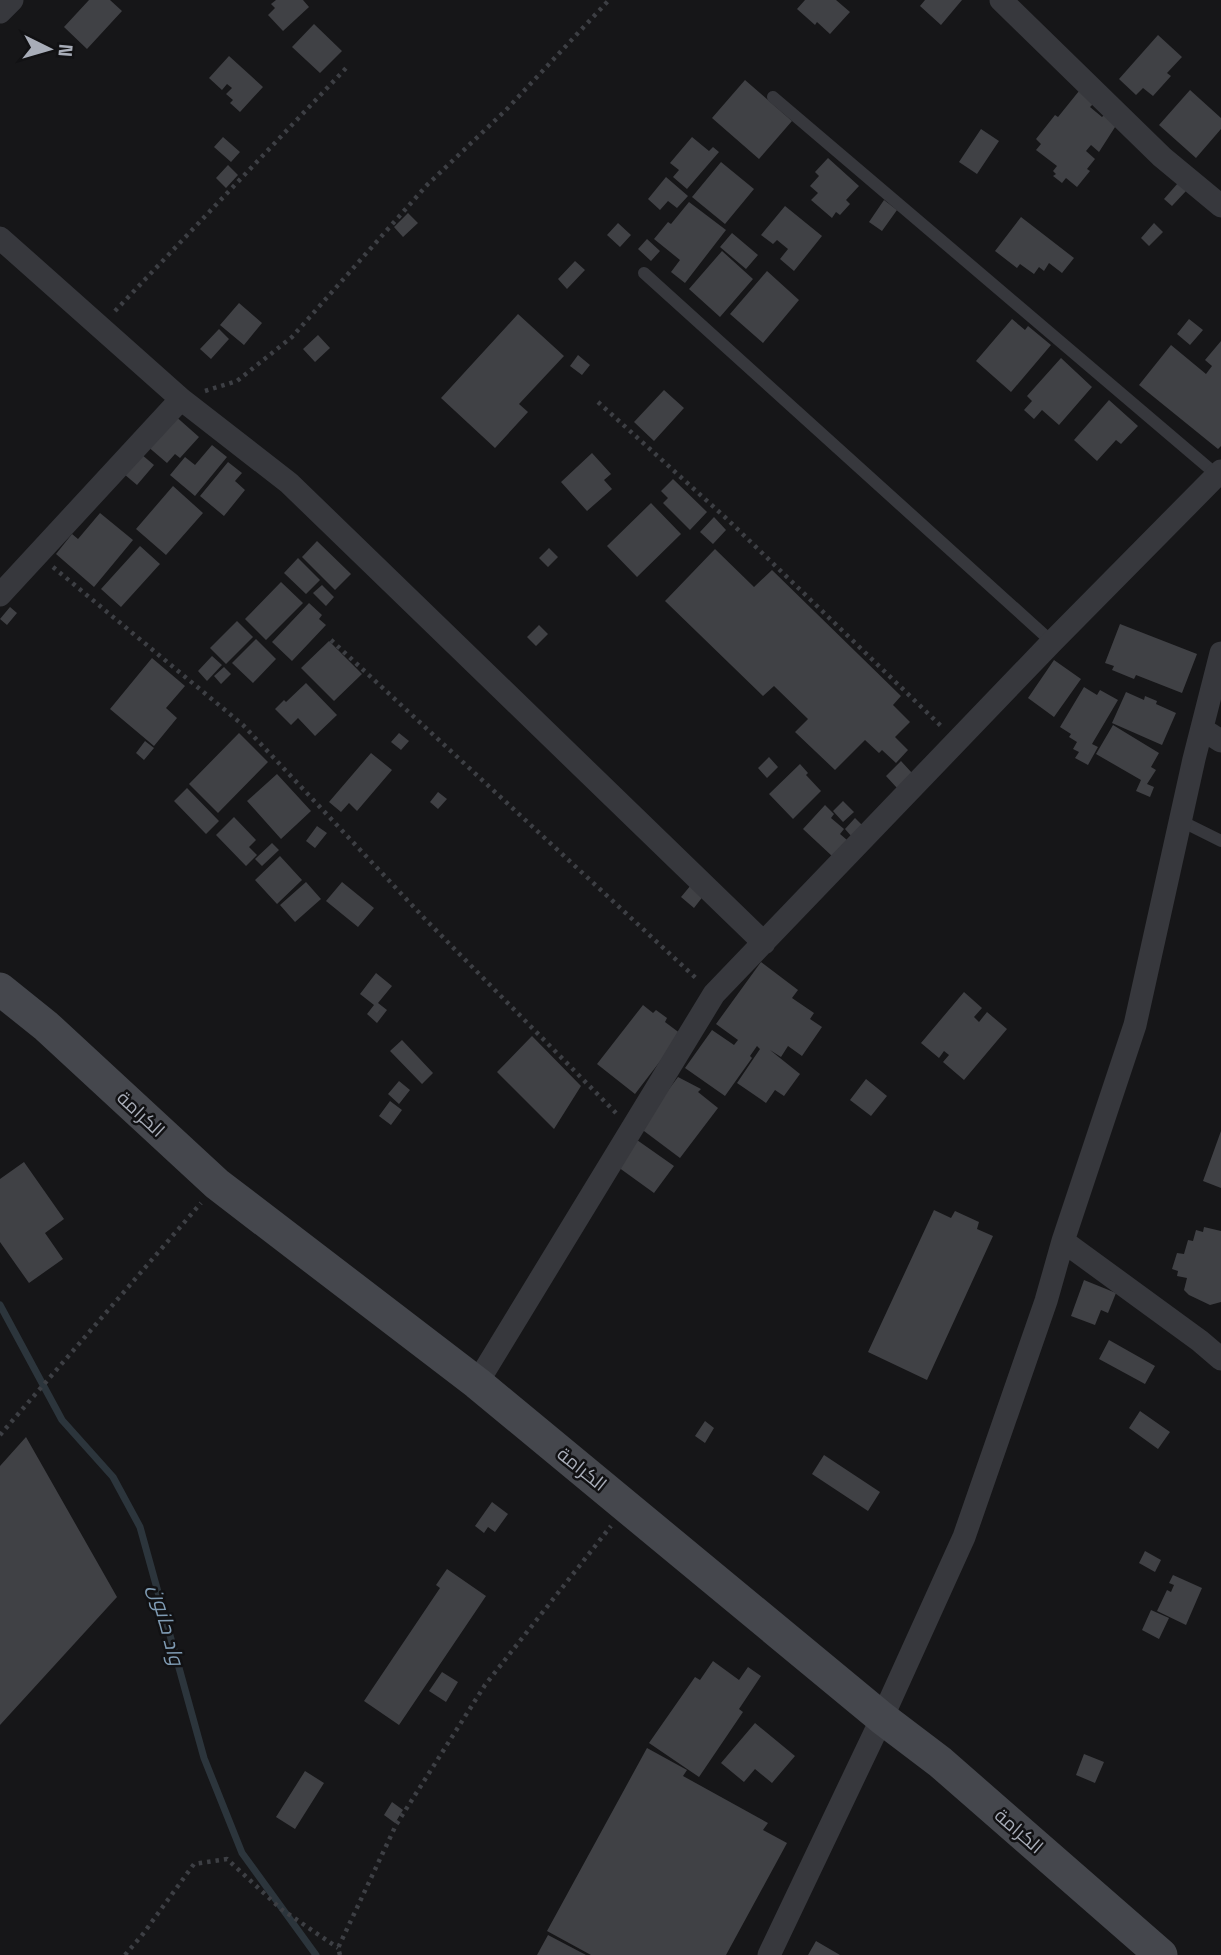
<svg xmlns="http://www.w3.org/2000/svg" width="1221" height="1955" viewBox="0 0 1221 1955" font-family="'Space Grotesk',Cairo,sans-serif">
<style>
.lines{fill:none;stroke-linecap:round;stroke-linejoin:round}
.stream{stroke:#2c353c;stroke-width:7}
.building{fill:#404145}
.path{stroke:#3d3f44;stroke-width:4.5;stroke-dasharray:3.5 5;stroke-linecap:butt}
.lane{stroke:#37383d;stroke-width:12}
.street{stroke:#37383d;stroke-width:23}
.secondary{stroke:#45474d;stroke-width:33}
.labels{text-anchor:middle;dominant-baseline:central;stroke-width:5;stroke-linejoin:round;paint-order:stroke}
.street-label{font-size:19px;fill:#a8adb8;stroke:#111113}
.water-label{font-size:21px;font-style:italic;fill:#7f9bb3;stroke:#111113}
</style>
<rect width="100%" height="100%" fill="#161618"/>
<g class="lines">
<!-- stream -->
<path class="stream" d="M0 1305 62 1420 113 1477 140 1527 204 1758 242 1853 316 1955"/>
</g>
<!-- building -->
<path class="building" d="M89 0H110L122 11 87 49 64 27Z
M276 0H303L309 7 283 31 268 15 275 8 271 4Z
M805 0H836L850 12 830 34 817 22 815 25 797 9Z
M925 0H962L941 25 920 6Z
M314 24 342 51 320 73 292 47Z
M1158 35 1182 57 1167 73 1171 76 1153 96 1143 88 1136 95 1119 79Z
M229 56 263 87 240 112 230 103 233 100 226 94 232 88 227 84 222 90 209 78Z
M745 80 792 121 759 159 712 118Z
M1190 90 1221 118V129L1196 158 1159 125Z
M1079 91 1093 104 1090 107 1102 117 1105 114 1117 124 1099 152 1091 145 1086 151 1095 159 1087 169 1090 171 1077 187 1066 178 1062 183 1053 176 1056 174 1053 171 1057 166 1036 150 1041 144 1036 139 1055 115 1058 117Z
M981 129 999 141 977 174 959 162Z
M223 137 240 152 231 162 214 147Z
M692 137 709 151 713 147 719 152 687 189 673 177 679 170 670 163Z
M828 158 859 186 846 200 850 204 840 215 836 212 832 218 811 200 818 193 810 186 819 176 815 172Z
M721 162 754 189 725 224 692 197Z
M228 165 238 175 226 188 216 178Z
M666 177 688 196 677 208 668 201 660 210 648 199Z
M1178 183 1186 191 1172 206 1164 199Z
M884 200 897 210 882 231 869 222Z
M689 202 726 230 685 283 671 272 680 260 654 239 668 222 671 224Z
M785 206 822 236 794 271 780 259 788 249 777 240 773 244 761 235Z
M408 213 418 223 403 237 394 227Z
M1021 217 1074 258 1062 273 1049 263 1044 271 1039 267 1034 274 1020 264 1017 268 995 251Z
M618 223 631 235 620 247 607 235Z
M1154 223 1163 232 1149 246 1141 238Z
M732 233 758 255 746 269 720 247Z
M647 239 660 251 651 261 638 249Z
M722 251 753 279 720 317 689 289Z
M575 261 585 270 567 289 558 279Z
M767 271 799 300 763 343 730 314Z
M239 303 262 323 244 345 220 325Z
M518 314 564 356 519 404 528 412 495 448 441 398Z
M1012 319 1025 330 1028 326 1051 345 1011 392 976 361Z
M1189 319 1203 330 1190 345 1177 334Z
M219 329 229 339 211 359 200 349Z
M318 335 330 348 315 362 303 349Z
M1221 341V446L1218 449 1139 385 1171 345 1206 374 1212 366 1205 360Z
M578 355 590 365 582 375 570 366Z
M1061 358 1092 387 1059 425 1042 410 1034 419 1024 410 1032 401 1027 396Z
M664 390 684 408 654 441 634 422Z
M1109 400 1138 426 1121 444 1116 440 1097 461 1074 440Z
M173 414 199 437 180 458 175 454 167 463 146 445Z
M212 445 227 457 195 496 170 475 185 457 195 465Z
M592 453 611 474 604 480 612 489 587 511 561 482Z
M141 454 154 465 137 485 124 474Z
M228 462 242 473 235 481 245 490 224 516 200 496Z
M673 479 707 512 690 530 663 503 668 498 661 491Z
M173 486 203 513 166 555 136 529Z
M651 503 681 534 637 577 607 546Z
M100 513 133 540 94 587 56 554 72 534 78 539Z
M714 517 726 530 713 544 700 532Z
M317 541 351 574 335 590 302 557Z
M140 546 160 564 121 607 101 589Z
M549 548 558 557 548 567 539 558Z
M715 549 754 587 772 570 901 696 893 705 910 722 895 737 908 750 896 763 882 750 879 753 865 740 835 770 795 732 808 719 774 686 763 696 665 601Z
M298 558 320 580 306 594 284 573Z
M281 582 303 603 266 640 245 619Z
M322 585 334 597 326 606 313 593Z
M309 603 322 615 319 619 326 625 292 661 272 642Z
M10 607 17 613 7 625 0 619Z
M237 621 253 637 226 664 210 648Z
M1120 624 1197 654 1182 693 1136 675 1134 679 1112 670 1114 666 1105 663Z
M539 625 548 634 536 646 527 637Z
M256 639 276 659 253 683 232 663Z
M329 641 362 674 334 701 301 668Z
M212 656 222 665 207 681 198 671Z
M152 658 185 686 166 708 177 718 154 746 110 709Z
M1054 660 1081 679 1054 717 1028 698Z
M224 667 231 674 221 684 214 676Z
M306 683 337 715 315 736 298 718 291 725 275 709 284 700 286 702Z
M1084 687 1097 695 1100 690 1118 700 1092 744 1098 747 1088 765 1075 758 1079 752 1073 749 1077 742 1069 737 1071 734 1060 727Z
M1126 692 1144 700 1145 696 1157 701 1156 704 1176 713 1162 745 1112 723Z
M1113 725 1159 753 1151 767 1156 770 1147 784 1154 787 1150 797 1136 791 1141 780 1096 754Z
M239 733 268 762 218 813 189 784Z
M399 733 409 741 401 750 391 742Z
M145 741 154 748 144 760 136 753Z
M371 753 392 770 357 811 349 803 341 812 329 802Z
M769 757 778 767 767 778 758 768Z
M901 761 912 773 897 788 886 776Z
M800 764 808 773 806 775 821 791 793 819 769 794Z
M277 774 311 811 281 839 247 801Z
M187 788 219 821 206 834 174 801Z
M438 792 447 799 438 809 430 802Z
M843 801 854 812 843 822 833 811Z
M825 805 834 814 831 818 844 829 840 834 847 840 832 856 803 829Z
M234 817 256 840 249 847 257 855 246 866 216 835Z
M855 818 863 826 852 837 845 829Z
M317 826 327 833 315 848 306 841Z
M272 843 279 850 262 866 255 859Z
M280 856 302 880 277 904 255 880Z
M306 882 321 899 295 922 280 905Z
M342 882 374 908 358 927 326 901Z
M691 885 704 895 694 908 681 897Z
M761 962 798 990 792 998 814 1013 810 1019 822 1027 802 1056 788 1046 781 1057 770 1050 800 1074 784 1096 775 1090 766 1103 737 1083 760 1049 757 1046 750 1056 752 1058 725 1096 685 1068 712 1030 734 1045 738 1040 716 1024Z
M376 973 392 986 378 1003 387 1010 377 1023 367 1014 374 1005 360 994Z
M964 992 982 1008 974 1017 979 1022 987 1012 1007 1029 964 1080 943 1062 949 1055 944 1051 939 1058 921 1043Z
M643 1005 653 1013 656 1010 667 1018 665 1022 681 1034 635 1094 597 1064Z
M532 1036 581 1086 554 1129 497 1072Z
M402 1040 433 1073 422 1084 390 1051Z
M678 1077 701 1089 698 1092 718 1108 680 1158 640 1128Z
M866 1079 887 1096 871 1116 850 1100Z
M399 1081 410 1090 399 1104 388 1094Z
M390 1101 402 1110 391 1125 379 1116Z
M1221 1131V1188L1203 1181Z
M637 1140 674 1166 654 1193 618 1167Z
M24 1162 64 1219 45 1233 63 1259 29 1283 0 1242V1179Z
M934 1210 951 1218 955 1211 979 1222 977 1229 993 1236 927 1380 868 1352Z
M1204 1227 1221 1231V1302L1210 1305 1189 1295 1184 1290 1187 1278 1177 1276 1178 1271 1172 1269 1177 1253 1184 1254 1188 1240 1193 1241 1196 1230 1203 1232Z
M1084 1280 1116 1293 1108 1313 1101 1310 1095 1325 1071 1316Z
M1109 1340 1155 1366 1145 1384 1099 1359Z
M1140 1411 1170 1432 1158 1449 1129 1428Z
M705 1421 714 1428 705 1443 695 1436Z
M26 1437 117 1597 0 1725V1466Z
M824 1455 880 1492 868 1511 812 1474Z
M492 1502 508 1514 495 1532 488 1527 484 1533 475 1526Z
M1145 1551 1161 1560 1155 1572 1139 1563Z
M447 1569 486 1596 399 1725 364 1701 440 1588 436 1585Z
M1173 1575 1202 1588 1186 1625 1157 1611 1167 1590 1171 1592 1174 1585 1169 1583Z
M1151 1610 1169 1618 1159 1639 1142 1630Z
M713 1661 739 1680 748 1667 761 1676 739 1709 743 1712 699 1777 649 1743 695 1677 700 1680Z
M442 1672 458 1682 446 1702 429 1691Z
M755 1723 795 1756 772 1783 755 1769 744 1782 721 1763Z
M647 1748 687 1770 683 1776 768 1823 763 1830 787 1843 726 1955H591L547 1931Z
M1084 1754 1104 1762 1095 1783 1076 1775Z
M305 1771 324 1783 295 1829 276 1817Z
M392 1802 403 1810 395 1823 384 1815Z
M548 1935 586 1955H537Z
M816 1941 840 1955H808Z"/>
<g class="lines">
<!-- path -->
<path class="path" d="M115 311 349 65
M205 391 237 381 292 337 427 185 506 110 609 0
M598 402 727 519 941 726
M53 567 243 725 425 919 616 1113
M331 640 698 980
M0 1435 201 1203
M125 1955 143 1934 194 1864 227 1859 281 1909 338 1948
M340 1955 338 1948 396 1825 485 1685 611 1526"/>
<!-- lane -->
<path class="lane" d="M773 97 1217 475
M644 273 1052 642
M1181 821 1221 841"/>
<!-- street -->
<path class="street" d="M1001 0 1162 157 1221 206
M0 12 12 0
M0 238 181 399 289 483 764 943
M0 595 181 399
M1202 729 1221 741
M1063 1241 1200 1341 1221 1359
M477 1383 714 994 1052 642 1221 471
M769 1955 882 1718 964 1537 1046 1301 1063 1241 1135 1025 1194 759 1221 653"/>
<!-- secondary -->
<path class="secondary" d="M0 989 46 1026 217 1184 477 1383 882 1718 940 1762 1161 1955"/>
</g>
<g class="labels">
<!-- street labels -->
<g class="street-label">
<text transform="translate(141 1114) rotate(43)">الكرامة</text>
<text transform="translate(582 1469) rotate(39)">الكرامة</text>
<text transform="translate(1019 1831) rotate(41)">الكرامة</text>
</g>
<!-- water labels -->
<g class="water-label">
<text transform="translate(167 1625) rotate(75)">واد حانون</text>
</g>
</g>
<!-- north arrow -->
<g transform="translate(49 49) rotate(95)" stroke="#111113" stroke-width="5" paint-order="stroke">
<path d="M0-5L12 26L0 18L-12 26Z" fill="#a8adb8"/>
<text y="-10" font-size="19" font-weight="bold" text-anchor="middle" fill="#a8adb8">N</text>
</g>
</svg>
